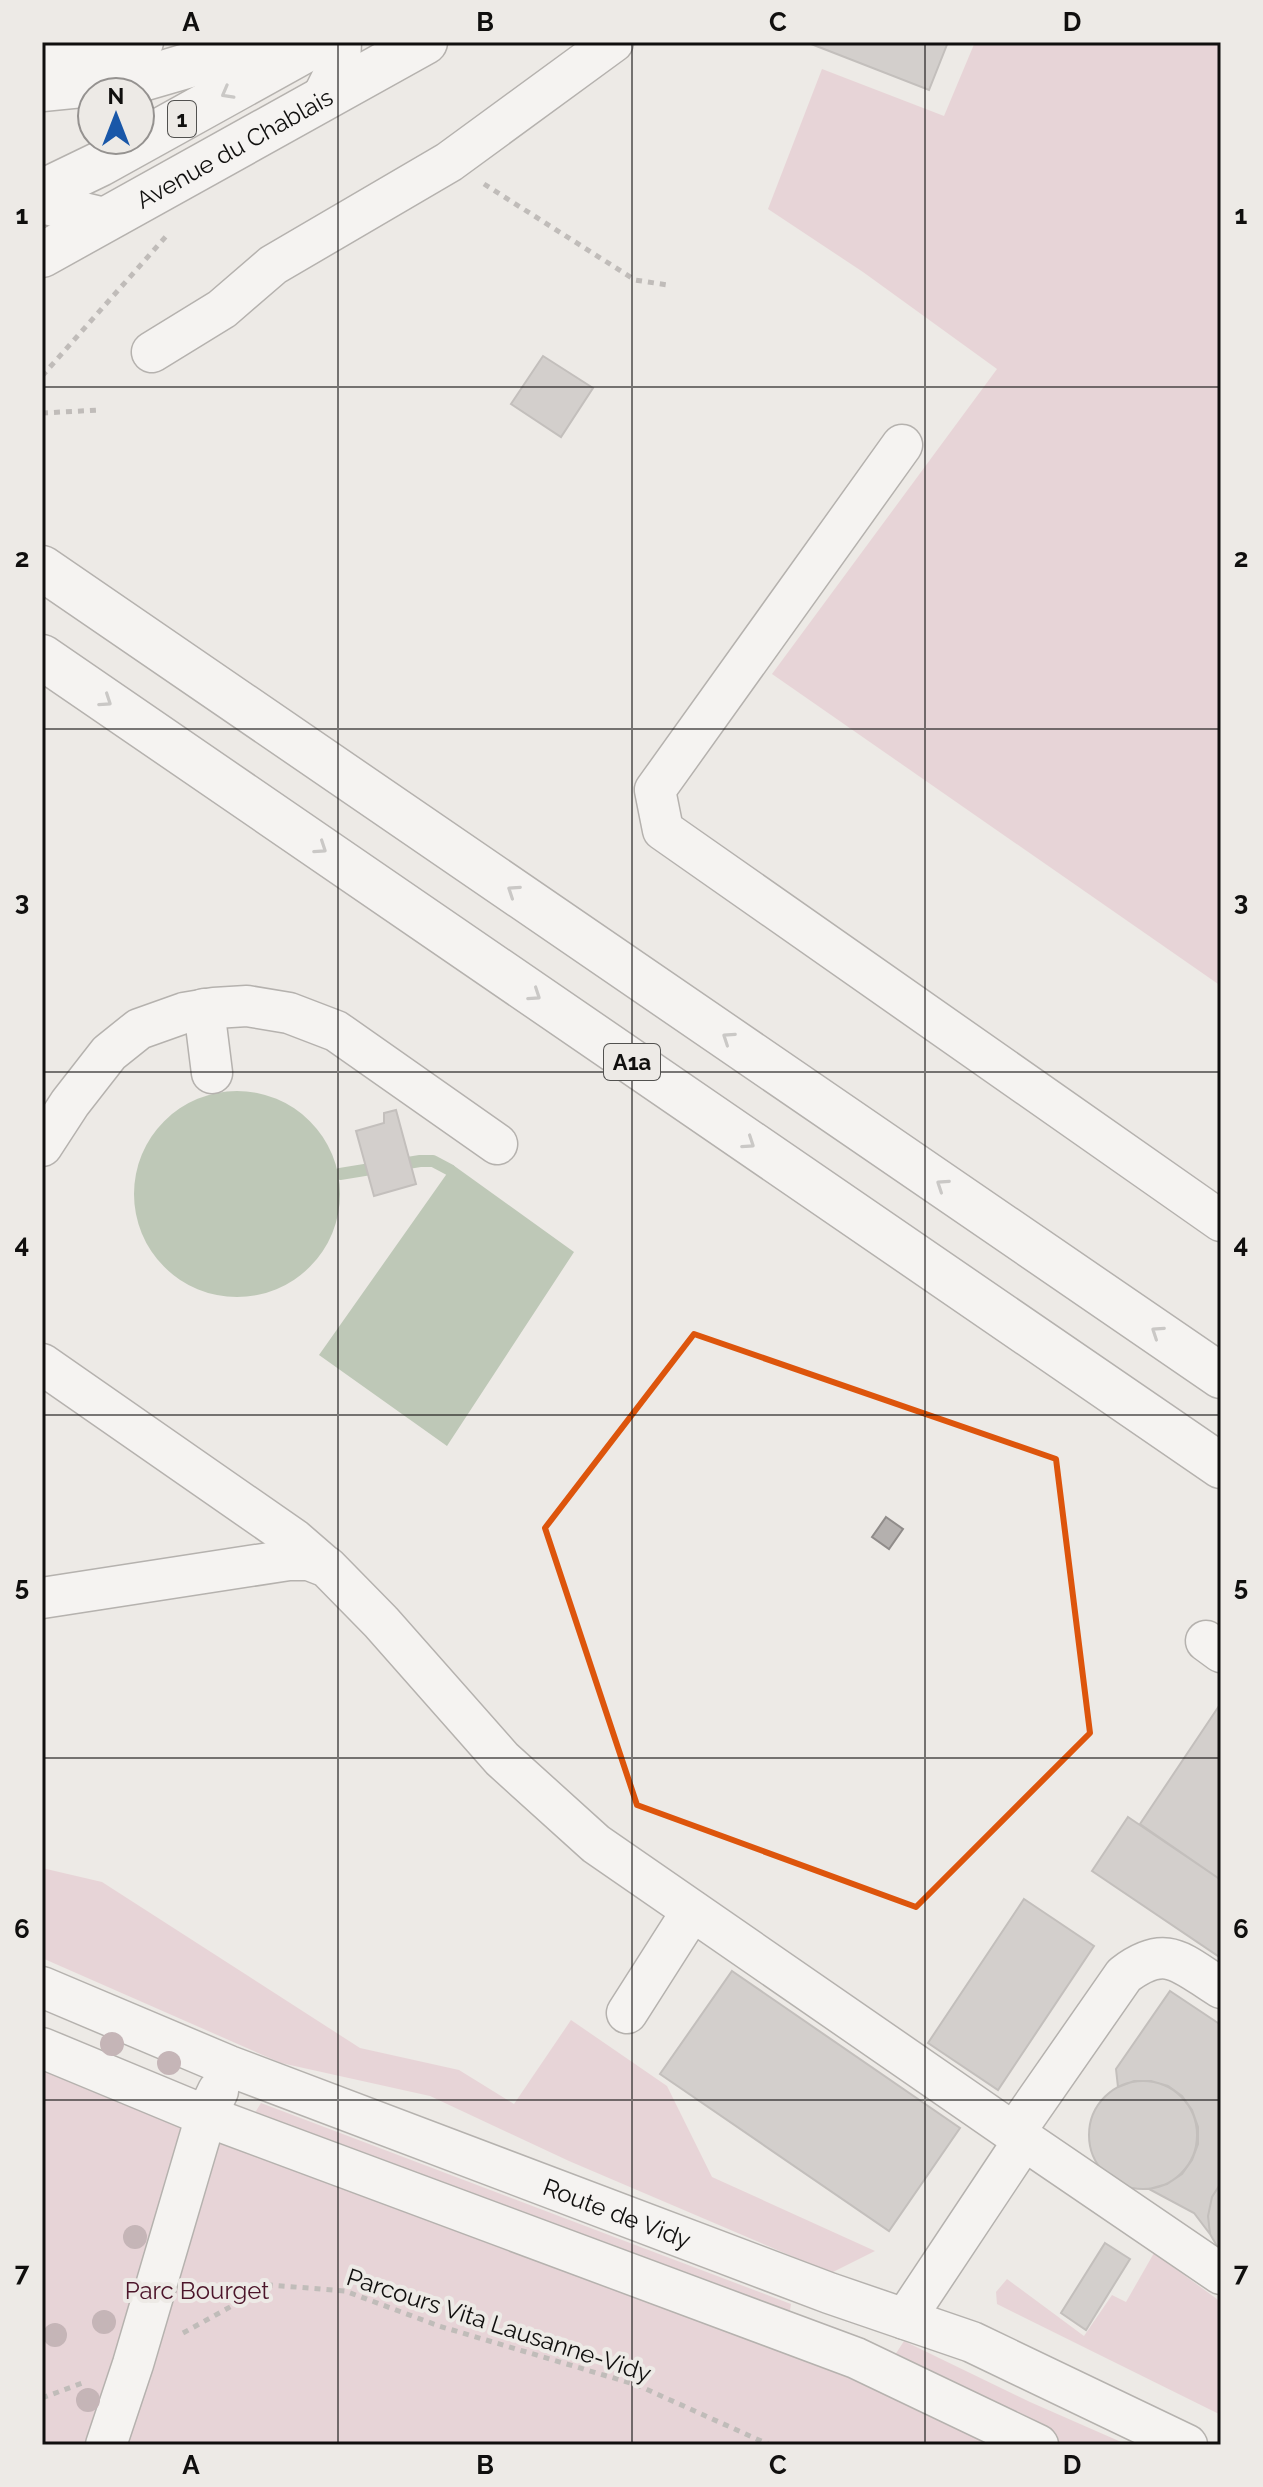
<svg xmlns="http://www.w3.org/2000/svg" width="1263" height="2487" viewBox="0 0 1263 2487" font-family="Raleway,sans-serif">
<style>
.green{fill:#e1bbc5}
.water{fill:#86a07f}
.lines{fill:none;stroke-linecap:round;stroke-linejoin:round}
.stream{stroke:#86a07f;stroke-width:12}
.building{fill:#b4b0ae;stroke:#908c8a;stroke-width:2}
.minor-casing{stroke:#726f6c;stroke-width:43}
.major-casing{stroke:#726f6c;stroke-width:47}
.highway-casing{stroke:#726f6c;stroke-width:47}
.path{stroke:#898684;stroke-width:5;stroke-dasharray:6 6;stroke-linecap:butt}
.minor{stroke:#fff;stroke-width:40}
.major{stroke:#fff;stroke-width:44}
.highway{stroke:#fff;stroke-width:44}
.tree{fill:#94757f}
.oneway{stroke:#9f9f9f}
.marked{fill:none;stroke:#dd550c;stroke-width:6;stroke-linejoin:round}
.grid{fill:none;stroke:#100f0e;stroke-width:2;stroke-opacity:0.55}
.labels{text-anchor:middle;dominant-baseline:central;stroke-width:8;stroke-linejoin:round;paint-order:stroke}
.shield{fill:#edeae6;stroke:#52514f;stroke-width:2}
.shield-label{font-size:22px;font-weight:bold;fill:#100f0e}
.street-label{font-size:24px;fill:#100f0e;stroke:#edeae6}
.park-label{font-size:24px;fill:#4c152a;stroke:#edeae6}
.neatline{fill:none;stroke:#100f0e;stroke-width:3}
.grid-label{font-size:26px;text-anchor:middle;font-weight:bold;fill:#100f0e}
</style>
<rect width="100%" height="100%" fill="#edeae6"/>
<!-- green -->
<path class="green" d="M975 42H1221V986L772 674 997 369 863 272 768 209 822 69 944 116Z
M42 1868 102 1882 360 2048 459 2070 514 2104 571 2020 667 2086 712 2177 875 2251 831 2273 569 2161 430 2096 281 2063 42 1958Z
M42 2061 238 2140 261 2103 791 2304 784 2347 877 2383 904 2341 1030 2402 1128 2445H42Z
M1154 2253 1221 2302V2415L997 2304 996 2292 1007 2279 1084 2336 1112 2295 1126 2302Z"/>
<!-- water -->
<path class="water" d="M134 1194a103 103 0 1 1 206 0a103 103 0 1 1-206 0Z
M453 1165 574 1252 447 1446 319 1355Z"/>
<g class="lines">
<!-- stream -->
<path class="stream" d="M340 1174 420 1161H433L450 1170"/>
</g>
<!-- building -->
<path class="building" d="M806 42H948L929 90Z
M543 356 593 388 561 437 511 404Z
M396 1110 416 1184 374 1196 356 1131 384 1123V1113Z
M886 1517 903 1529 889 1549 872 1537Z
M1221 1703V1880L1140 1824Z
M1128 1817 1221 1880V1958L1092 1871Z
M1024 1899 1094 1946 998 2090 928 2043Z
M732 1971 960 2128 889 2231 660 2074Z
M1170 1991 1221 2025V2183L1212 2197 1208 2216 1210 2234 1194 2213 1149 2189 1167 2184 1182 2174 1192 2160 1198 2144V2127L1192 2110 1182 2096 1168 2086 1151 2081H1134L1118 2087 1116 2069Z
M1089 2135a54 54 0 1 1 108 0a54 54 0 1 1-108 0Z
M1221 2183V2253L1210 2234 1208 2216 1212 2197Z
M1105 2243 1130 2259 1086 2330 1061 2313Z"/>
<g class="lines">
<defs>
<g id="minor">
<path d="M42 56 98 52 143 42"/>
<path d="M320 102 340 62 341 42"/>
<path d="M42 203 108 219"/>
<path d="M152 352 222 309 273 265 449 162 613 42"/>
<path d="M902 445 655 790 663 830 1221 1221"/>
<path d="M204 1009 212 1073"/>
<path d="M42 1146 70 1103 109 1053 139 1029 184 1013 214 1008 247 1006 289 1013 336 1031 497 1144"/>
<path d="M42 1364 295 1540 325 1566"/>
<path d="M42 1598 289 1560H309L327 1567 381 1622 502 1759 596 1844 1014 2133"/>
<path d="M1206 1641 1221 1652"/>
<path id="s1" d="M42 1987 229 2066 829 2293 972 2342 1187 2445"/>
<path d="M1221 1988C1182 1964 1167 1942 1124 1975L1014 2133 1221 2274"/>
<path d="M627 2013 692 1911"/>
<path d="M42 2048 206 2116 856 2358 1038 2445"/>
<path d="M905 2319 1024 2140"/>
<path d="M106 2445 133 2364 206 2116 218 2091"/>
</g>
<g id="major">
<path d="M42 192 100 164 320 42"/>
<path id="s2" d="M42 255 425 42"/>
</g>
<path id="highway" d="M42 89 142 79 269 42
M42 568 1221 1376
M42 657 1221 1466"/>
</defs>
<!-- minor casing -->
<use href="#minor" class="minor-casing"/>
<!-- major casing -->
<use href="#major" class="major-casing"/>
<!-- highway casing -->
<use href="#highway" class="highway-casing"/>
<!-- path -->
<path class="path" d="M484 184 635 280 668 285
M42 376 169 233
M42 413 100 410
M183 2333 270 2285 345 2291 439 2326 637 2385 770 2445
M42 2398 85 2382"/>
<!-- minor -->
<use href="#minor" class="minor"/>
<!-- major -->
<use href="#major" class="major"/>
<!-- highway -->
<use href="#highway" class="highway"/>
</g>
<!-- trees -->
<g class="tree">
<circle cx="112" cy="2044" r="12"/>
<circle cx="169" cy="2063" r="12"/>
<circle cx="135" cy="2237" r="12"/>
<circle cx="104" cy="2322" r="12"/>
<circle cx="55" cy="2335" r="12"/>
<circle cx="88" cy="2400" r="12"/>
</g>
<!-- one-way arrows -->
<defs><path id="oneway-chevron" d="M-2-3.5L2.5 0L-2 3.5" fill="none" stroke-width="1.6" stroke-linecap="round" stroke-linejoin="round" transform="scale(2)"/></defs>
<g class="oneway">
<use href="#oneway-chevron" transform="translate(227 93) rotate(151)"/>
<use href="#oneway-chevron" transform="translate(106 701) rotate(34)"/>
<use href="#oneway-chevron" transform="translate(321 848) rotate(34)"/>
<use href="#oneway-chevron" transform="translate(513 891) rotate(-146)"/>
<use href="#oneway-chevron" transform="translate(535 995) rotate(34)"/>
<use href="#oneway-chevron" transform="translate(728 1038) rotate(-146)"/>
<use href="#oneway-chevron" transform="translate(749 1143) rotate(34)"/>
<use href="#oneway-chevron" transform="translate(942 1185) rotate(-146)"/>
<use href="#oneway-chevron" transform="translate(1157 1332) rotate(-146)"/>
</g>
<!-- marked area -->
<path d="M0 0H1263V2487H0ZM694 1334 1056 1459 1090 1733 916 1907 637 1805 545 1528Z" fill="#edeae6" fill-opacity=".55" fill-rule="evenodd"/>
<path class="marked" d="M694 1334 1056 1459 1090 1733 916 1907 637 1805 545 1528Z"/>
<!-- grid -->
<path class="grid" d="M338 42V2445M632 42V2445M925 42V2445M42 387H1221M42 729H1221M42 1072H1221M42 1415H1221M42 1758H1221M42 2100H1221"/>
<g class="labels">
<!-- shield labels -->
<g class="shield">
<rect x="168" y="101" width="28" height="36" rx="6"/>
<rect x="604" y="1044" width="56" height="36" rx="6"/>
</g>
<g class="shield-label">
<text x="182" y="119">1</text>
<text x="632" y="1062">A1a</text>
</g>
<!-- street labels -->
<g class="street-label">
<text stroke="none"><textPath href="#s2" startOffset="220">Avenue du Chablais</textPath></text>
<text stroke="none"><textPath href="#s1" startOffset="618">Route de Vidy</textPath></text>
<text transform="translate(499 2325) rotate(18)">Parcours Vita Lausanne-Vidy</text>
</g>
<!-- park labels -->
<g class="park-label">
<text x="197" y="2290">Parc Bourget</text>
</g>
</g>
<!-- border -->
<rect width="1263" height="2487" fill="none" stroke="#edeae6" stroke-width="88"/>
<!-- north arrow -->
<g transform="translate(116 116)"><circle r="38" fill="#edeae6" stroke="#959290" stroke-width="2"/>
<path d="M0-6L14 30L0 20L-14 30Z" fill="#1957a8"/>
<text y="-12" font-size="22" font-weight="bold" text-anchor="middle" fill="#100f0e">N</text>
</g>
<rect x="44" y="44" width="1175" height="2399" class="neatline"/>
<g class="grid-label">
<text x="191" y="31">A</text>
<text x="485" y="31">B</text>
<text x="778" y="31">C</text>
<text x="1072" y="31">D</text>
<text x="22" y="224">1</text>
<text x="1241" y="224">1</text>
<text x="22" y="567">2</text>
<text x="1241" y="567">2</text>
<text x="22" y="910">3</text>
<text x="1241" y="910">3</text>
<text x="22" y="1253">4</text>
<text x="1241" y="1253">4</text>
<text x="22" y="1595">5</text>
<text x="1241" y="1595">5</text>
<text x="22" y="1938">6</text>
<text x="1241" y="1938">6</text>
<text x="22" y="2281">7</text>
<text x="1241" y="2281">7</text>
<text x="191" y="2474">A</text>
<text x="485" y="2474">B</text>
<text x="778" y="2474">C</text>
<text x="1072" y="2474">D</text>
</g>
</svg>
